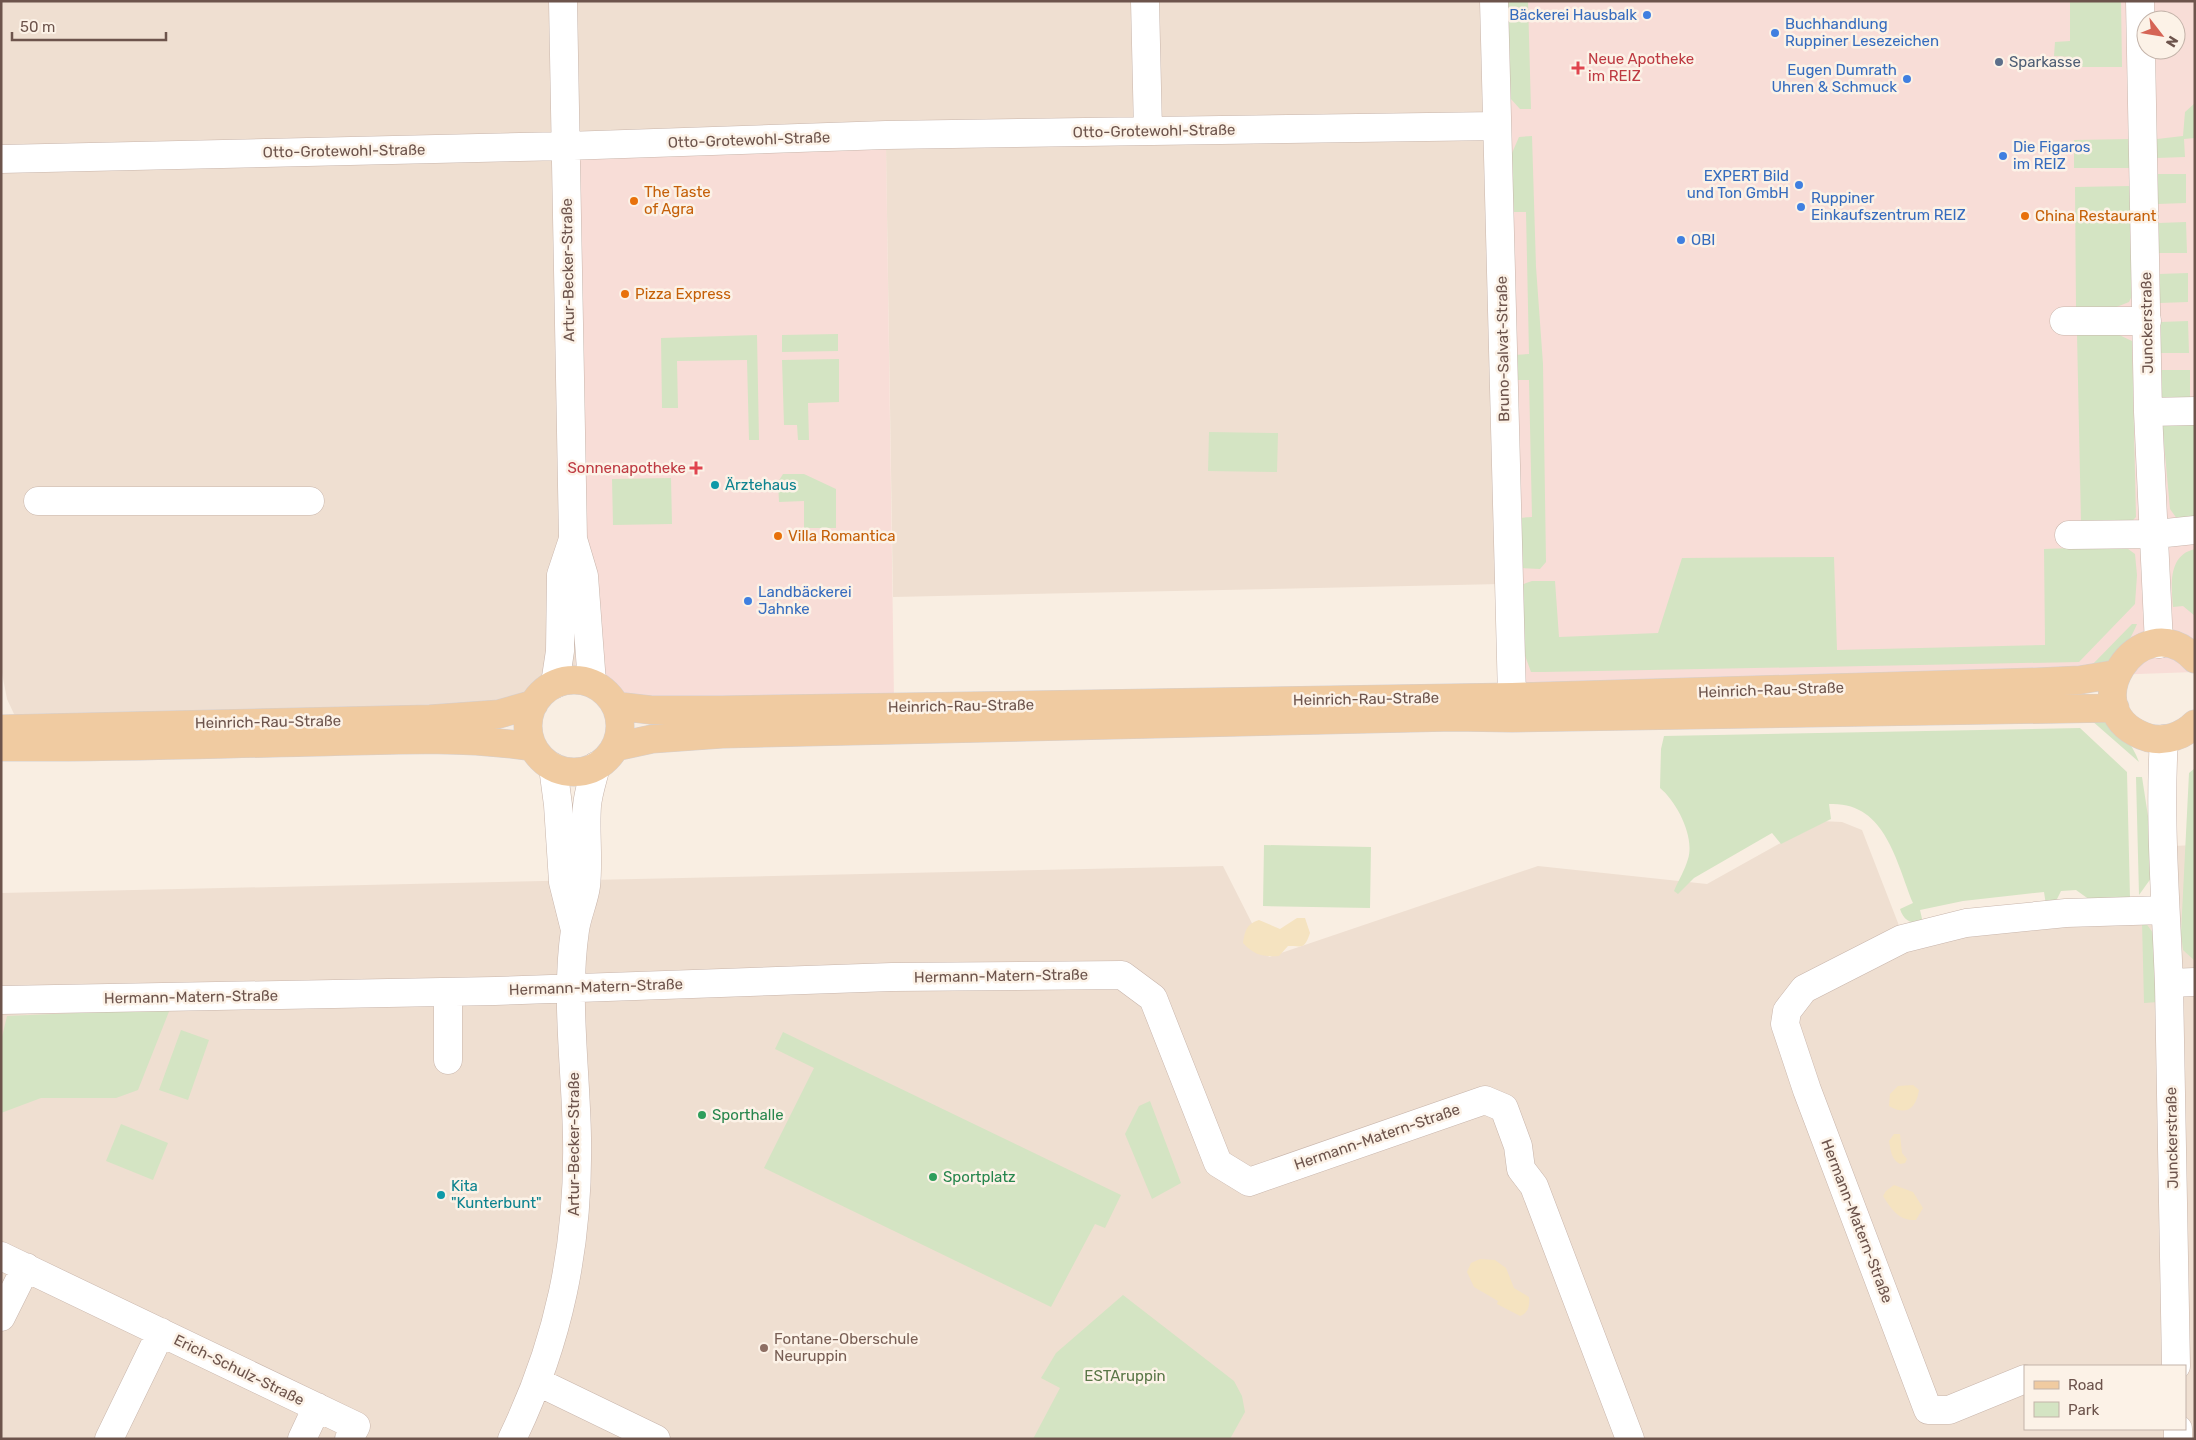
<svg xmlns="http://www.w3.org/2000/svg" width="2196" height="1440" viewBox="0 0 2196 1440" font-family="Rubik,sans-serif">
<style>
.residential{fill:#efdfd1;fill-rule:evenodd}
.commercial{fill:#f8ddd7;fill-rule:evenodd}
.green{fill:#d4e4c3}
.sand{fill:#f5e3c0}
.lines{fill:none;stroke-linecap:round;stroke-linejoin:round}
.minor-casing{stroke:#c8b5ab;stroke-width:29}
.major-casing{stroke:#d6cfcd;stroke-width:29}
.minor{stroke:#fff;stroke-width:28}
.major{stroke:#f0cba1;stroke-width:28}
.shop-dot{fill:#3f7fe0;stroke:#fcf2e7;stroke-width:2}
.service-dot{fill:#5c6f8a;stroke:#fcf2e7;stroke-width:2}
.health-dot{fill:#e0444e;stroke:#fcf2e7;stroke-width:2}
.food-dot{fill:#e8710a;stroke:#fcf2e7;stroke-width:2}
.culture-dot{fill:#0f9aa8;stroke:#fcf2e7;stroke-width:2}
.leisure-dot{fill:#2e9e5b;stroke:#fcf2e7;stroke-width:2}
.education-dot{fill:#8d6e63;stroke:#fcf2e7;stroke-width:2}
.labels{text-anchor:middle;dominant-baseline:central;stroke-width:5;stroke-linejoin:round;paint-order:stroke}
.shop-label{font-size:15px;fill:#366cbe;stroke:#fcf2e7;text-anchor:start}
.health-label{font-size:15px;fill:#be3a42;stroke:#fcf2e7;text-anchor:start}
.service-label{font-size:15px;fill:#4e5e75;stroke:#fcf2e7;text-anchor:start}
.street-label{font-size:15px;fill:#6d544c;stroke:#fcf2e7}
.food-label{font-size:15px;fill:#c56008;stroke:#fcf2e7;text-anchor:start}
.culture-label{font-size:15px;fill:#0d838f;stroke:#fcf2e7;text-anchor:start}
.leisure-label{font-size:15px;fill:#27864d;stroke:#fcf2e7;text-anchor:start}
.education-label{font-size:15px;fill:#785e54;stroke:#fcf2e7;text-anchor:start}
.park-label{font-size:15px;fill:#5b7748;stroke:#fcf2e7}
</style>
<rect width="100%" height="100%" fill="#f9eee2"/>
<!-- residential -->
<path class="residential" d="M1 1H1488L1501 584 893 597 886 148 566 154 576 677 554 682 542 690 533 701 508 707 20 718 14 714 7 699 1 668Z
M1820 821 1842 822 1862 830 1905 941 2172 911 2173 846 2195 845V1439H1V893L1223 866 1269 957 1538 866 1707 884ZM2025 1366H2185V1429H2025Z"/>
<!-- commercial -->
<path class="commercial" d="M1508 1H2195V672L1521 696ZM2146 20H2176V50H2146Z
M886 147 894 699 619 703 604 686 576 677 566 154Z"/>
<!-- green -->
<path class="green" d="M1508 1H1528L1531 109H1520L1510 98Z
M2070 1H2121L2122 67H2070V57L2054 56 2055 42 2070 41Z
M2195 103V138L2184 139 2185 157 2157 158V139L2183 136 2185 112Z
M1532 136 1536 267 1543 364 1546 562 1540 569 1519 568 1518 518 1532 517 1529 380H1515L1514 355 1529 354 1526 212H1511L1512 153 1519 137Z
M2130 139V168H2074V140Z
M2158 174H2186V203L2158 204Z
M2130 186 2132 296 2129 302 2114 308 2076 307 2075 187Z
M2186 222 2187 253H2159L2158 223Z
M2188 273V302L2160 303 2159 274Z
M2188 321 2189 353H2161L2160 322Z
M2115 333 2132 341 2136 517 2133 520 2081 523 2077 334Z
M838 334V351L782 352V335Z
M757 335 759 440H749L747 360 677 361 678 408H662L661 338Z
M839 359V402L808 403 809 440H798L797 425H784L782 360Z
M2161 370H2190V403H2161Z
M2195 420V529L2180 523 2170 509 2162 421Z
M1209 432 1278 433 1277 472 1208 471Z
M783 474H804L836 489V528H804V501L779 502 778 482Z
M671 478 672 524 613 525 612 479Z
M2124 546 2135 554 2137 575 2135 604 2079 662 1544 672H1531L1523 650 1518 586 1532 581H1555L1559 637 1658 633 1682 558 1834 557 1837 650 2045 645 2044 549Z
M2195 549V616L2183 606 2173 607C2171 585 2168 555 2195 549Z
M2132 624H2137C2129 644 2112 667 2090 667Z
M2098 718C2117 726 2132 742 2139 762L2091 720Z
M2080 728 2127 772 2130 898 2090 900 2076 890 2061 891 2056 901 2046 905 2044 892 1963 901 1920 910 1923 923C1911 924 1904 921 1900 909L1913 903C1896 861 1885 801 1829 804L1831 819 1781 844 1772 833 1694 878 1678 894 1674 891C1678 881 1685 870 1688 859 1695 837 1677 802 1660 788L1661 749 1664 736Z
M2195 768V961L2183 950 2181 933 2189 773Z
M2136 777H2142L2152 842 2154 874 2139 895Z
M1264 845 1371 847 1370 908 1263 906Z
M2142 922H2145L2156 937 2158 1002 2144 1003Z
M170 1009 138 1090 116 1098H41L1 1113V1041L7 1016Z
M181 1030 209 1040 188 1100 159 1090Z
M783 1032 1121 1195 1105 1228 1095 1224 1051 1307 764 1168 814 1068 775 1049Z
M1150 1101 1181 1183 1152 1199 1125 1134 1139 1106Z
M121 1124 168 1143 153 1180 106 1161Z
M1123 1295 1234 1381 1242 1396 1245 1412 1230 1439H1033L1060 1388 1041 1378 1056 1353Z"/>
<!-- sand -->
<path class="sand" d="M1297 918H1305L1310 933C1304 950 1303 946 1288 946L1279 956C1263 957 1254 955 1243 943 1245 930 1247 924 1259 920L1280 929Z
M1913 1085 1919 1090C1916 1109 1906 1116 1889 1106L1890 1094 1898 1086Z
M1894 1134H1900L1902 1153 1907 1159 1905 1163 1900 1164C1891 1159 1891 1151 1889 1141Z
M1894 1185 1913 1192 1923 1208 1916 1220C1899 1221 1892 1210 1883 1196L1886 1191Z
M1480 1259 1495 1260 1506 1268 1514 1288 1529 1297C1530 1306 1528 1313 1520 1316L1497 1304 1498 1301 1474 1287 1467 1272 1471 1263Z"/>
<g class="lines">
<defs>
<path id="minor" d="M563 1 573 539 584 576 592 683
M1145 1 1148 131
M1494 1 1512 697
M2140 1 2148 412 2159 644
M1 159 566 146 886 135 1497 126
M2064 321H2147
M2148 412 2195 411
M38 501H310
M2069 535 2156 534 2195 530
M555 684 560 651 561 575 573 539
M2164 739C2159 821 2166 903 2169 985 2172 1112 2174 1239 2176 1366
M553 767 558 805 563 882 574 926
M2169 983 2195 982
M1 1000 495 991 892 977 1122 975 1153 998 1218 1163 1249 1182 1485 1100 1504 1108 1518 1146 1521 1169 1534 1186 1630 1439
M448 1060V992
M1 1256 356 1426 349 1439
M1 1317 26 1267
M2025 1379 1949 1410H1928L1807 1090 1785 1024 1787 1011 1804 989 1902 939 1966 923 2066 913 2165 910
M538 1382 656 1439
M2178 1429V1439
M109 1439 161 1332
M302 1439 317 1407
M512 1439C559 1342 579 1246 577 1138 576 1070 565 998 575 930 577 915 584 901 586 886 589 860 585 832 587 806 588 793 593 779 596 766"/>
<path id="major" d="M2195 659C2141 601 2067 713 2149 738 2165 742 2183 736 2195 724
M528 726a46 46 0 1 1 92 0a46 46 0 1 1-92 0Z
M616 706 651 710H722L1512 697 2037 682 2080 680 2116 674
M1 729 430 719 499 714 534 704
M1 747C106 748 212 744 317 742 389 740 462 736 533 747
M615 747 652 739 722 734 1454 717 1512 718 2115 708"/>
</defs>
<!-- minor casing -->
<use href="#minor" class="minor-casing"/>
<!-- major casing -->
<use href="#major" class="major-casing"/>
<!-- minor -->
<use href="#minor" class="minor"/>
<!-- major -->
<use href="#major" class="major"/>
</g>
<!-- markers -->
<g class="shop-dot">
<circle cx="1647" cy="15" r="5"/>
<circle cx="1775" cy="33" r="5"/>
<circle cx="1907" cy="79" r="5"/>
<circle cx="2003" cy="156" r="5"/>
<circle cx="1799" cy="185" r="5"/>
<circle cx="1801" cy="207" r="5"/>
<circle cx="1681" cy="240" r="5"/>
<circle cx="748" cy="601" r="5"/>
</g>
<circle class="service-dot" cx="1999" cy="62" r="5"/>
<g class="health-dot">
<path d="M1575.5 60.5h5v5h5v5h-5v5h-5v-5h-5v-5h5z"/>
<path d="M693.5 460.5h5v5h5v5h-5v5h-5v-5h-5v-5h5z"/>
</g>
<g class="food-dot">
<circle cx="634" cy="201" r="5"/>
<circle cx="2025" cy="216" r="5"/>
<circle cx="625" cy="294" r="5"/>
<circle cx="778" cy="536" r="5"/>
</g>
<g class="culture-dot">
<circle cx="715" cy="485" r="5"/>
<circle cx="441" cy="1195" r="5"/>
</g>
<g class="leisure-dot">
<circle cx="702" cy="1115" r="5"/>
<circle cx="933" cy="1177" r="5"/>
</g>
<circle class="education-dot" cx="764" cy="1348" r="5"/>
<g class="labels">
<!-- shop labels -->
<g class="shop-label">
<text x="1637" y="15" text-anchor="end">Bäckerei Hausbalk</text>
<text x="1785" y="24">Buchhandlung<tspan x="1785" dy="17">Ruppiner Lesezeichen</tspan></text>
<text x="1897" y="70" text-anchor="end">Eugen Dumrath<tspan x="1897" dy="17">Uhren &amp; Schmuck</tspan></text>
<text x="2013" y="147">Die Figaros<tspan x="2013" dy="17">im REIZ</tspan></text>
<text x="1789" y="176" text-anchor="end">EXPERT Bild<tspan x="1789" dy="17">und Ton GmbH</tspan></text>
<text x="1811" y="198">Ruppiner<tspan x="1811" dy="17">Einkaufszentrum REIZ</tspan></text>
<text x="1691" y="240">OBI</text>
<text x="758" y="592">Landbäckerei<tspan x="758" dy="17">Jahnke</tspan></text>
</g>
<!-- health labels -->
<g class="health-label">
<text x="1588" y="59">Neue Apotheke<tspan x="1588" dy="17">im REIZ</tspan></text>
<text x="686" y="468" text-anchor="end">Sonnenapotheke</text>
</g>
<!-- service labels -->
<g class="service-label">
<text x="2009" y="62">Sparkasse</text>
</g>
<!-- street labels -->
<g class="street-label">
<text transform="translate(1154 131) rotate(-1)">Otto-Grotewohl-Straße</text>
<text transform="translate(749 140) rotate(-2)">Otto-Grotewohl-Straße</text>
<text transform="translate(344 151) rotate(-1)">Otto-Grotewohl-Straße</text>
<text transform="translate(568 270) rotate(-91)">Artur-Becker-Straße</text>
<text transform="translate(2147 323) rotate(-91)">Junckerstraße</text>
<text transform="translate(1503 349) rotate(-91)">Bruno-Salvat-Straße</text>
<text transform="translate(1771 690) rotate(-2)">Heinrich-Rau-Straße</text>
<text transform="translate(1366 699) rotate(-1)">Heinrich-Rau-Straße</text>
<text transform="translate(961 706) rotate(-1)">Heinrich-Rau-Straße</text>
<text transform="translate(268 722) rotate(-1)">Heinrich-Rau-Straße</text>
<text transform="translate(1001 976) rotate(-1)">Hermann-Matern-Straße</text>
<text transform="translate(596 987) rotate(-2)">Hermann-Matern-Straße</text>
<text transform="translate(191 997) rotate(-1)">Hermann-Matern-Straße</text>
<text transform="translate(1377 1137) rotate(-19)">Hermann-Matern-Straße</text>
<text transform="translate(2172 1138) rotate(-91)">Junckerstraße</text>
<text transform="translate(574 1144) rotate(-90)">Artur-Becker-Straße</text>
<text transform="translate(1857 1221) rotate(69)">Hermann-Matern-Straße</text>
<text transform="translate(239 1370) rotate(26)">Erich-Schulz-Straße</text>
</g>
<!-- food labels -->
<g class="food-label">
<text x="644" y="192">The Taste<tspan x="644" dy="17">of Agra</tspan></text>
<text x="2035" y="216">China Restaurant</text>
<text x="635" y="294">Pizza Express</text>
<text x="788" y="536">Villa Romantica</text>
</g>
<!-- culture labels -->
<g class="culture-label">
<text x="725" y="485">Ärztehaus</text>
<text x="451" y="1186">Kita<tspan x="451" dy="17">"Kunterbunt"</tspan></text>
</g>
<!-- leisure labels -->
<g class="leisure-label">
<text x="712" y="1115">Sporthalle</text>
<text x="943" y="1177">Sportplatz</text>
</g>
<!-- education labels -->
<g class="education-label">
<text x="774" y="1339">Fontane-Oberschule<tspan x="774" dy="17">Neuruppin</tspan></text>
</g>
<!-- park labels -->
<g class="park-label">
<text x="1125" y="1376">ESTAruppin</text>
</g>
</g>
<!-- border -->
<rect width="2196" height="1440" fill="none" stroke="#6d544c" stroke-width="5"/>
<!-- legend -->
<rect x="2024" y="1365" width="162" height="65" fill="#fcf2e7" stroke="#c3b3a9"/>
<rect x="2034" y="1381" width="25" height="8" fill="#f0cba1" stroke="#c3b3a9"/>
<text x="2068" y="1390" font-size="15" fill="#6d544c">Road</text>
<rect x="2034" y="1402" width="25" height="15" fill="#d4e4c3" stroke="#c3b3a9"/>
<text x="2068" y="1415" font-size="15" fill="#6d544c">Park</text>
<!-- north arrow -->
<g transform="translate(2161 35) rotate(121)"><circle r="24" fill="#fcf2e7" stroke="#c3b3a9"/>
<path d="M0-4L9 19L0 12L-9 19Z" fill="#d56455"/>
<text y="-8" font-size="14" font-weight="bold" text-anchor="middle" fill="#6d544c">N</text>
</g>
<!-- scale -->
<path d="M12 32v8h154v-8" fill="none" stroke="#6d544c" stroke-width="2.5"/>
<text x="20" y="32" font-size="15" fill="#6d544c" stroke="#fcf2e7" stroke-width="4" paint-order="stroke">50 m</text>
</svg>
